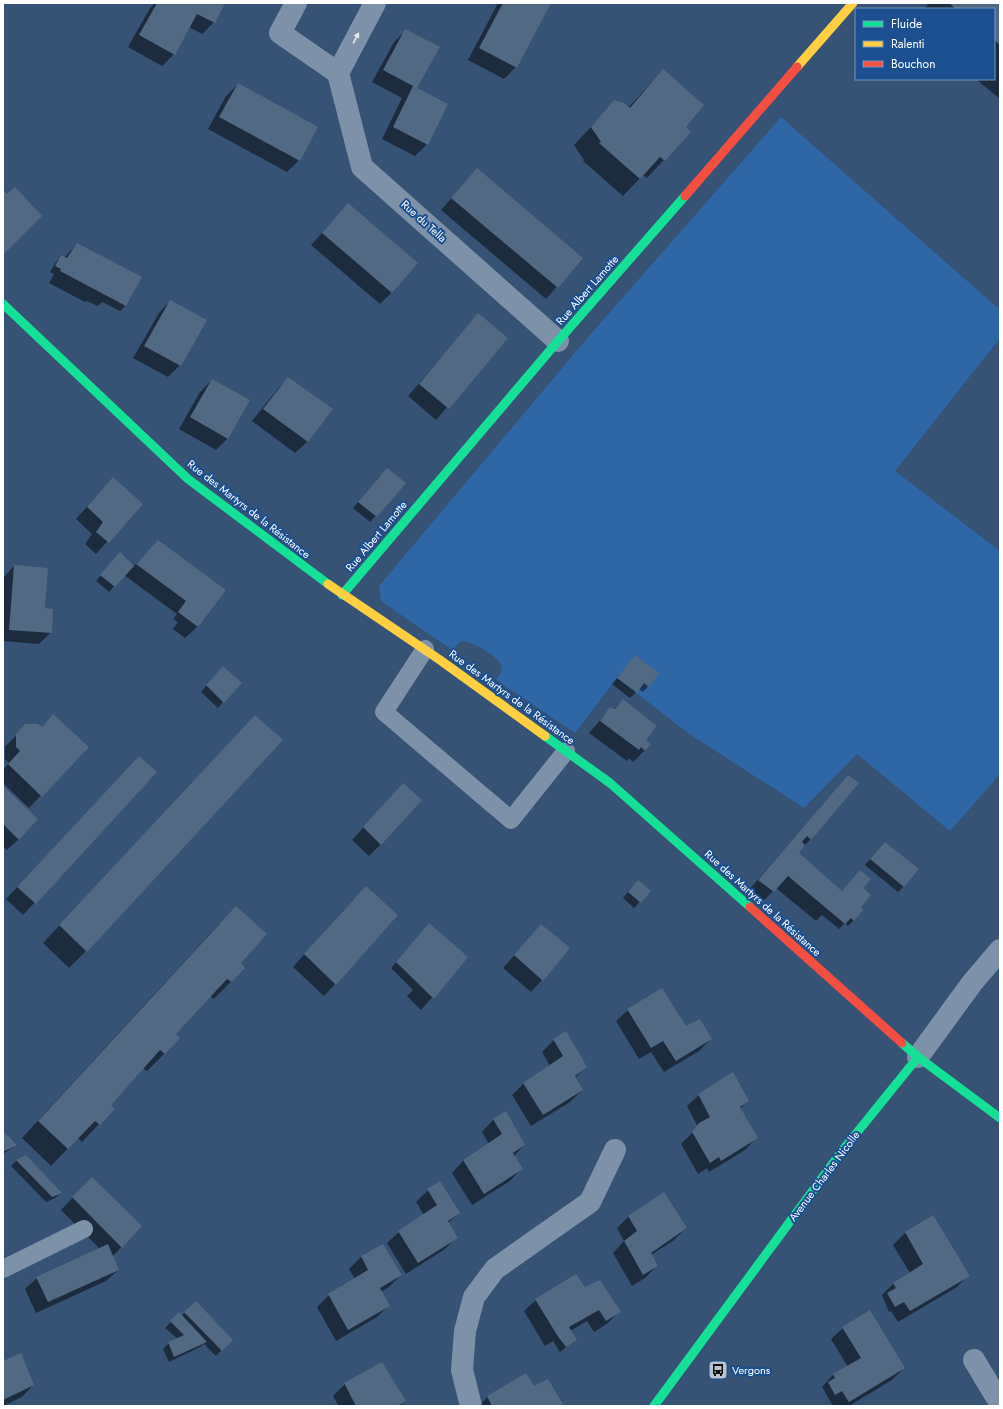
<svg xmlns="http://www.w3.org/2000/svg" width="1003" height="1409" viewBox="0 0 1003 1409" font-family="Jost,sans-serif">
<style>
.green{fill:#2f66a5}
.shadow{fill:#0007}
.building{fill:#526984}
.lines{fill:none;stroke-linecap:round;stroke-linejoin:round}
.lane{stroke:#7d92a8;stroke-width:18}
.street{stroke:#7d92a8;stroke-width:22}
.fast{stroke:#16e098;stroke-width:9}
.slow{stroke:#ffcf43;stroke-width:9}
.jam{stroke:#f24e42;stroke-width:9}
.oneway{fill:#e5e9ee}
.labels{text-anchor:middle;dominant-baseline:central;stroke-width:4;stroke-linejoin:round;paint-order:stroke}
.street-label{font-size:11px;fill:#fff;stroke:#1b4f8f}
.poi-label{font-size:11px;fill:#fff;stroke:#1b4f8f;text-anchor:start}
</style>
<rect width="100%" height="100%" fill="#365274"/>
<!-- green -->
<path class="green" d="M781 117 1000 310V338L895 471 1000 551V774L950 831 857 754 804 808 688 733 617 678 575 733 496 680C499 676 503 670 501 665 497 655 471 641 461 641L452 650 381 601 379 586 589 336Z"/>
<!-- shadow -->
<path class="shadow" d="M155 3H224L214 22 202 34 189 27 174 54 162 66 128 47 150 8Z
M498 3H550L516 67 504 79 468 60Z
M929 3H1000V99L976 79H994V9H924Z
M406 30 427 144 415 156 382 139 402 98 372 82 394 42Z
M663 70 684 127 690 132 647 178 643 175 623 196 583 161 584 160 574 145 614 102 628 108Z
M238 84 316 127 299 160 287 172 208 129 226 96Z
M477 169 581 259 546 299 441 210Z
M348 204 392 292 380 304 311 245Z
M77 244 141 278 125 306 120 311 102 302 98 306 87 301 85 302 49 283 54 274 50 272 56 262 61 256 64 258Z
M170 301 180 365 168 377 133 358 159 313Z
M478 315 506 338 436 420 408 396Z
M288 378 331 409 307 442 295 453 252 421 277 390Z
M212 380 228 438 216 450 179 429 200 392Z
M381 475 405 483 370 522 353 508Z
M113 478 141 504 96 554 85 544 92 534 76 519Z
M146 553 224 590 197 627 185 638 173 629 178 622 173 619 177 614 124 575 109 592 96 581 120 554 133 567Z
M14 566 44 609 51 632 39 644 3 641V578Z
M635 657 648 686 643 692 639 689 630 698 612 684Z
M217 673 223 702 218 708 201 692Z
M623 700 645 740V750L633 762 629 758 627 761 589 733 611 708 614 709Z
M53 715 87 747 29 808 3 783V770L9 763 5 759V747L26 725 41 728Z
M238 734 86 951 69 968 43 943Z
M128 769 156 772 23 915 6 899Z
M848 776 811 839 797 853 843 892 862 889 859 907 854 920 848 926 845 923 839 929 822 915 816 921 776 888 761 903 747 892Z
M403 784 381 844 369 856 352 840Z
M3 788 19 839 7 850 3 847Z
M879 849 904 886 898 892 865 865Z
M632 887 649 891 634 908 623 898Z
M354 899 335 984 324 996 293 967Z
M219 924 239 963 244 968 214 999 210 996 174 1035 165 1053 147 1071 143 1068 109 1105 113 1109 99 1124 82 1142 78 1138 51 1166 22 1138Z
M429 924 467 957 421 1010 407 996 413 990 391 968Z
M541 925 542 980 531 992 503 968Z
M628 1010 686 1028 711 1039 699 1051 664 1072 651 1052 639 1059 616 1021Z
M554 1040 586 1067 575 1078 582 1090 570 1102 531 1126 512 1095 523 1084 550 1066 542 1052Z
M699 1095 748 1101 740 1109 756 1138 745 1150 709 1172 707 1168 698 1174 681 1144 698 1127 687 1106Z
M505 1113 524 1145 514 1156 521 1169 510 1181 472 1205 452 1173 463 1161 489 1144 482 1132 493 1120Z
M3 1132 16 1145 3 1154Z
M26 1156 61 1193 55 1198 46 1202 11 1166 16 1161Z
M80 1190 140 1227 112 1257 118 1270 106 1281 36 1313 25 1289 37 1278 100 1249 61 1210Z
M428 1190 459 1213 448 1223 457 1237 445 1249 406 1274 387 1243 399 1232 424 1215 416 1202Z
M629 1216 686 1228 674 1240 651 1255 657 1266 645 1278 632 1286 613 1253 624 1241 617 1228Z
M932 1216 968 1275 957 1287 898 1322 891 1311 889 1312 882 1295 893 1284 910 1273 893 1245 905 1233Z
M383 1245 401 1275 389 1287 381 1292 388 1306 377 1317 336 1341 317 1307 329 1295 355 1279 349 1269 361 1257Z
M585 1289 620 1311 608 1323 594 1332 587 1321 570 1331 576 1339 560 1352 553 1341 545 1346 524 1311 536 1300Z
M196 1303 231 1340 216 1356 204 1344 200 1347 169 1362 163 1349 169 1343 178 1339 165 1328 179 1314 181 1316Z
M843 1328 904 1368 892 1380 849 1406H833L822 1387 833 1375 848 1367 831 1339Z
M3 1363 33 1385 22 1397 3 1406Z
M525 1374 534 1388 563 1406H479L487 1397Z
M345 1384 405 1401 400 1406H339L333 1396Z"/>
<!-- building -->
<path class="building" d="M157 3 179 4 225 3 215 23 197 14 175 55 139 35Z
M503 3H551L517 68 479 48Z
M949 3H1000V45L994 40V9H956Z
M405 29 440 47 417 88 448 104 428 145 393 127 413 86 383 70Z
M663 69 704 105 686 127 691 132 665 161 660 157 640 179 599 143 601 142 591 127 614 100 624 103 630 108Z
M238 83 318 127 300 161 219 117Z
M477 168 583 258 558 288 451 198Z
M15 187 42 216 3 255V190L7 194Z
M348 203 418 263 392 293 322 233Z
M77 243 142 277 126 306 60 271 61 269 55 266 61 255 67 258Z
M170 300 207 320 181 366 144 346Z
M478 313 508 338 449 409 419 384Z
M288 377 333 409 308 442 263 409Z
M212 379 250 400 228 439 190 417Z
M387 468 406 483 377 517 358 502Z
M113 477 143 504 109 543 96 532 103 522 87 507Z
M158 540 226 590 198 627 178 612 186 601 136 564Z
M120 552 134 566 115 587 100 575Z
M14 565 48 568 45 608 53 609 52 633 9 630Z
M635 655 659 673 649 687 644 683 637 693 617 678Z
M223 666 242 683 224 703 206 685Z
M623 699 657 726 646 740 651 744 645 751 641 747 639 750 600 721 610 707 615 709Z
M53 714 89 747 42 797 8 764 20 751 16 747V734L25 724H38L42 727Z
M255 715 283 740 87 952 59 925Z
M139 756 157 772 36 904 17 887Z
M848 775 859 783 811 840 807 836 802 842 805 845 799 853 842 891 860 870 871 879 863 888 871 895 861 907 863 910 854 921 851 918 845 924 788 876 774 892 758 880Z
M403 783 422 800 381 845 363 827Z
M3 786 38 819 19 840 3 824Z
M885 842 919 869 904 887 870 859Z
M638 880 651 891 641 903 628 892Z
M366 886 398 915 336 985 304 954Z
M236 906 267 934 241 963 245 968 232 982 227 979 176 1034 180 1038 165 1054 160 1050 111 1105 115 1109 100 1125 95 1121 68 1149 38 1121Z
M429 923 468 957 434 999 396 962Z
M541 924 570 948 543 981 514 955Z
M662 988 686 1026 700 1019 712 1039 676 1061 663 1041 651 1048 627 1009Z
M566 1031 587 1067 575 1076 583 1090 543 1115 523 1083 563 1056 553 1039Z
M733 1072 749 1101 740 1107 758 1138 721 1161 719 1157 710 1163 692 1132 699 1123 710 1117 698 1094Z
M506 1111 525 1145 513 1153 523 1169 484 1194 463 1160 502 1134 493 1119Z
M3 1131 17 1145 3 1152Z
M26 1155 62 1193 52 1197 16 1160Z
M92 1177 142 1226 122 1248 72 1197Z
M440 1181 460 1213 448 1221 458 1238 418 1263 398 1231 437 1205 427 1189Z
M664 1192 687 1228 651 1253 658 1266 643 1275 624 1241 637 1231 628 1216Z
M933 1215 970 1276 910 1311 904 1302 895 1307 887 1293 896 1288 893 1283 923 1264 905 1232Z
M108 1244 119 1270 48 1302 36 1277Z
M383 1244 402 1275 380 1288 390 1306 348 1330 328 1294 368 1270 361 1256Z
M576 1274 585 1287 600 1280 621 1312 606 1321 599 1310 569 1327 577 1340 566 1347 557 1335 535 1299Z
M196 1301 233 1340 222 1351 184 1312Z
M870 1310 905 1368 849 1402 842 1391 835 1395 828 1382 835 1378 833 1374 861 1358 842 1327Z
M179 1312 207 1342 174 1357 168 1342 184 1335 170 1321Z
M21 1353 34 1385 3 1400V1361Z
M382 1362 406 1401 398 1406H356L344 1383Z
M526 1373 534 1386 548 1379 564 1406H492L487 1396Z"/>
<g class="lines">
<!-- lane -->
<path class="lane" d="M425 649 384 712 511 820 566 751
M3 1269 84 1229"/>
<!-- street -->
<path class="street" d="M296 3 280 33 338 73 362 167 558 341
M338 73 375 3
M918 1057 972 983 1000 950
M974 1360 1000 1403
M471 1406 462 1370 465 1331 474 1297 495 1269 590 1202 615 1150"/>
<!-- fast -->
<path class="fast" d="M3 304 188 479 328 584
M342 595 558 341 685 196
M545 736 610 783 750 907
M902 1043 918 1057 1000 1118
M654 1406 842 1151 918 1057"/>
<!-- slow -->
<path class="slow" d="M797 67 853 3
M328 584 440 660 545 736"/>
<!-- jam -->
<path class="jam" d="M685 196 797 67
M750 907 902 1043"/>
</g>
<!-- one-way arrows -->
<defs><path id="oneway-solid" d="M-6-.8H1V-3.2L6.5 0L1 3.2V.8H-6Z"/></defs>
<use class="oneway" href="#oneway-solid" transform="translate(356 38) rotate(-62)"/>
<!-- icons -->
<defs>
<symbol id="bus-square" viewBox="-11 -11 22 22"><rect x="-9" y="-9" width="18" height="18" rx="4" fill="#b9c2ce" stroke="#1b4f8f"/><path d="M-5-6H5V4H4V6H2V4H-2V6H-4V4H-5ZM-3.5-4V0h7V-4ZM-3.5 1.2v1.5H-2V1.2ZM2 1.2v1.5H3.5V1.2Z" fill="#111"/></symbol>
</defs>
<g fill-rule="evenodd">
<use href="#bus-square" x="707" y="1359" width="22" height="22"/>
</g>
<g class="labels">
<!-- street labels -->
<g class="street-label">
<text transform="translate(424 221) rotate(42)">Rue du Tella</text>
<text transform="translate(587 290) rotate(-49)">Rue Albert Lamotte</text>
<text transform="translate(249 509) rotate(38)">Rue des Martyrs de la Résistance</text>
<text transform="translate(376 536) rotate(-50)">Rue Albert Lamotte</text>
<text transform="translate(512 697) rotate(36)">Rue des Martyrs de la Résistance</text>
<text transform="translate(763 903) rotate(42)">Rue des Martyrs de la Résistance</text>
<text transform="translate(824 1176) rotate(-53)">Avenue Charles Nicolle</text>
</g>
<!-- poi labels -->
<g class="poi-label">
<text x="732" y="1370">Vergons</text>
</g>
</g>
<!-- border -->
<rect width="1003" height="1409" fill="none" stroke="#ffffff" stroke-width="8"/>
<!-- legend -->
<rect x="855" y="8" width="140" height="72" fill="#1b4f8f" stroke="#7695bc"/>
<rect x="863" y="21" width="20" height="6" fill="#16e098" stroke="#7695bc"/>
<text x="891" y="28" font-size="12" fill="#ffffff">Fluide</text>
<rect x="863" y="41" width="20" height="6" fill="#ffcf43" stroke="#7695bc"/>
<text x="891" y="48" font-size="12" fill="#ffffff">Ralenti</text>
<rect x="863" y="61" width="20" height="6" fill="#f24e42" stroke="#7695bc"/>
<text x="891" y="68" font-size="12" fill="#ffffff">Bouchon</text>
</svg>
